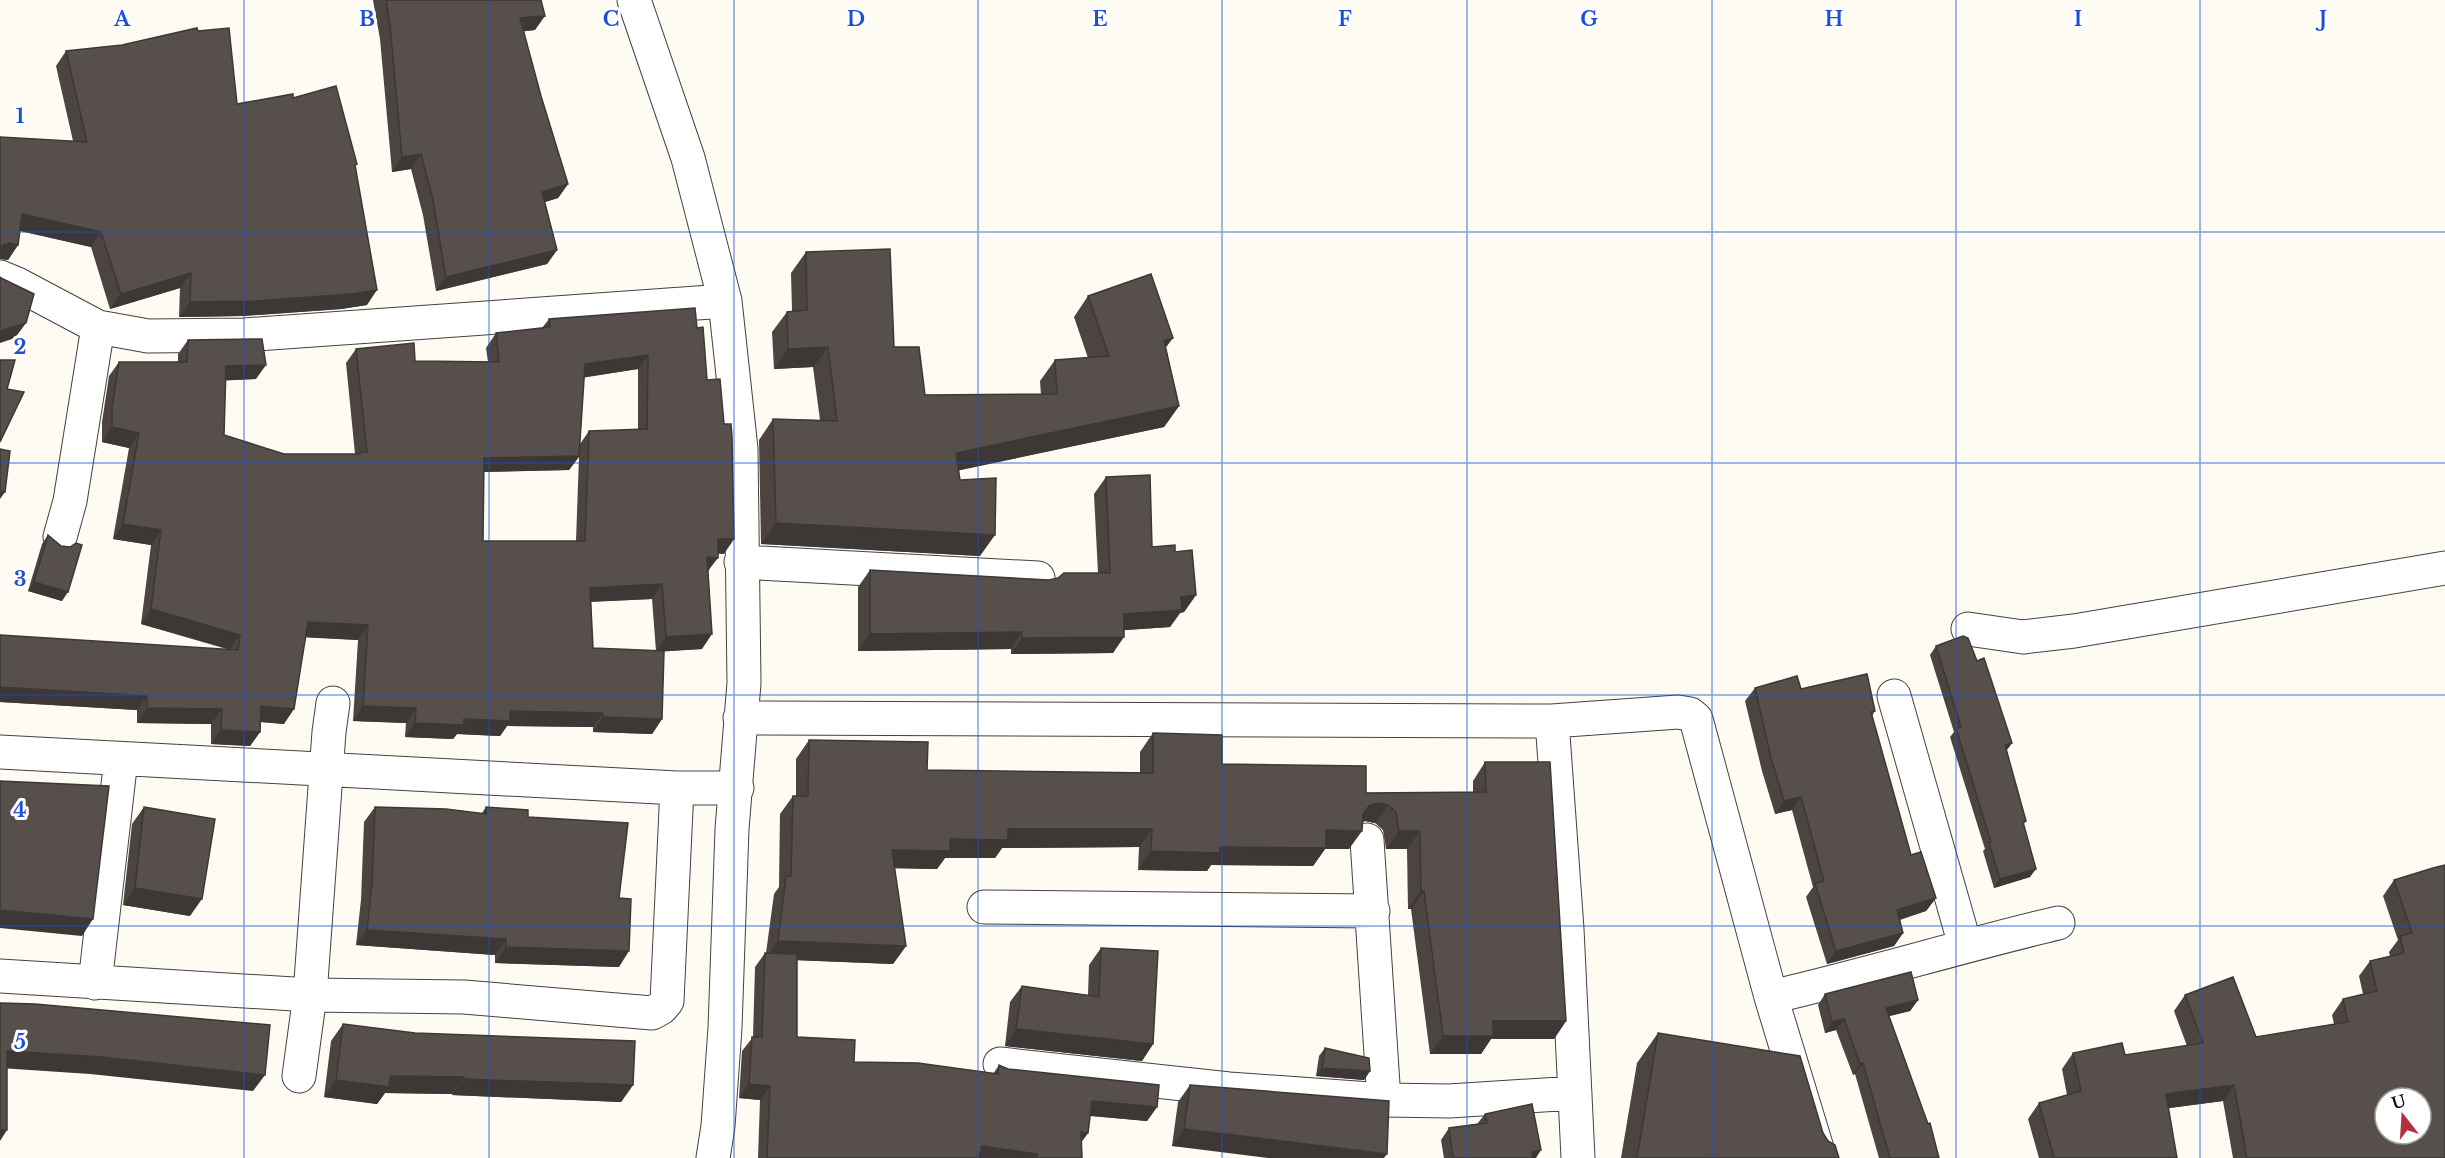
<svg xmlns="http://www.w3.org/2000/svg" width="2445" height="1158" viewBox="0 0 2445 1158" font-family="'Libre Baskerville',serif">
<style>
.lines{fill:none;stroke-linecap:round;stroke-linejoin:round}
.street-casing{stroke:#424242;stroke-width:35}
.street{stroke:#fff;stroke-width:33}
.wall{fill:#4b4441;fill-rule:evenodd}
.shaded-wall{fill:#3d3735}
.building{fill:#574f4c;stroke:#3d3735;stroke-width:1.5;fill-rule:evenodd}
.grid{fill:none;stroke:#1d4ed8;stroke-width:1.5;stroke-opacity:0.55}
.grid-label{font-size:20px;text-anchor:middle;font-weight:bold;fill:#1d4ed8;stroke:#fff;stroke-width:6;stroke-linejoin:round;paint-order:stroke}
</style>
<rect width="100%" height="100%" fill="#fefbf2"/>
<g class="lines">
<defs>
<path id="street" d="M634 0 688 158 725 301 741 449 744 683 732 829 725 1028 718 1126 713 1158
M0 277 17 284 98 327 148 336 244 335 725 301
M60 537 70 501 98 327
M741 562 1038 578
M1968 629 2023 637 2074 631 2445 568
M1894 696 1965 945
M740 718 1552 721 1678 712 1690 714 1696 719 1771 997 1820 1158
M1552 721 1567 929 1578 1158
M0 752 677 788H737
M1367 840 1384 1100
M984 907 1373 911
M0 976 310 995 464 997 652 1013 661 1008 667 1001 677 788
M95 983 121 759
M1771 997C1867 975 1961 946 2058 923
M1000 1064 1229 1089 1384 1100 1449 1101 1575 1093
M299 1076 310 995 329 732 333 703"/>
</defs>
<!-- street casing -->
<use href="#street" class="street-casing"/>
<!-- street -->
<use href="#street" class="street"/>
</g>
<!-- wall -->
<path class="wall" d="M373 0H541L535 30 523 31 541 96 568 184 558 198 545 202 557 250 547 264 436 291 423 215 411 169 392 172 380 39Z
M198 31 237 104 293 98 357 164 355 167 367 305 341 309 243 316 179 317 180 288 110 309 91 247 20 231 18 245 8 260 0 259V137L73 141 56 66 66 51 122 45Z
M806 252 894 347 925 395H1041L1040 381 1055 360 1088 358 1074 317 1088 296 1166 348 1179 406 1164 427 958 470 960 480 980 556 761 544 759 440 773 419 820 420 813 367 774 369 772 332 787 312 792 311 791 273Z
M549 319 697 328 707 380 724 554 718 553 708 572 702 649 664 651 662 719 652 734 593 732V727L507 726 500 736 457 734 453 739 405 737 406 723 353 721 358 640 306 637 284 724 260 722V732L250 746 211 744V724L137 723V710L0 702 230 650 141 624 151 545 113 539 129 448 102 442V422L109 376 119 362H178V354L188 340 256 379 225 380 224 435 284 454H355L346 363 356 349 415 361 488 362 486 348 496 333 542 328ZM638 369V430L589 431 580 444 584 377ZM579 457 576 541H483L484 472 569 470ZM652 599 656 651 593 648 591 602Z
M1106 477 1152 547 1175 552 1196 595 1184 612 1180 613 1170 627 1124 630 1113 653 1011 654V649L858 651V587L870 570 1049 580 1098 573 1094 494Z
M48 535 61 546 70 547 62 601 28 591 42 544Z
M1936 646 1977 661 2012 743 2006 751 2026 821 2023 825 2030 877 1994 888 1983 851 1985 849 1950 737 1954 732 1930 655Z
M1755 688 1801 689 1875 711 1872 716 1911 855 1936 898 1926 911 1900 920 1903 933 1894 946 1827 964 1806 897 1813 887 1792 810 1775 814 1762 771 1745 701Z
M1153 733 1222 764 1366 793 1473 792V781L1485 762 1566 1021 1554 1039H1491L1481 1054H1430L1411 909H1408L1407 849H1386L1383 830 1375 823 1365 821 1362 822 1349 849H1325L1313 866 1211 865 1207 871 1138 870 1139 847 1002 848 995 858H945L937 869 894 868 906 946 893 964 797 960V1037L854 1062 993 1074 999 1065 1008 1069 1157 1107 1147 1121 1090 1116 1088 1133 1081 1142 1082 1158H758L760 1100 739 1098 742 1051 753 1037 755 967 765 953H766L774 894 779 887 780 814 793 796H796V759L809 740 927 770 1140 773V752Z
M144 807 190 916 123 905 132 824Z
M375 807 482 813 486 807 528 817 619 898V967L495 963V955L356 945 361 900 364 822Z
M2433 868 2445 1158H2233L2223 1101 2168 1108 2177 1158H2039L2028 1119 2039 1103 2067 1095 2062 1069 2073 1053 2125 1055 2187 1046 2174 1011 2185 995 2256 1037 2334 1024 2332 1015 2343 999 2363 994 2359 976 2370 961 2390 956 2389 952 2398 940 2383 896 2394 880Z
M1101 948 1153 1044 1142 1061 1005 1046 1010 1002 1022 986 1088 995 1089 965Z
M1825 994 1918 1000 1910 1011 1889 1016 1939 1158H1879L1855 1074 1853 1075 1836 1030 1825 1033 1818 1005Z
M343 1024 633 1085 621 1102 452 1095V1094L385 1093 377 1104 324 1097 331 1041Z
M1658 1033 1823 1133 1839 1158H1621L1637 1063Z
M1325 1048 1370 1071 1364 1080 1316 1076 1319 1056Z
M1190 1085 1384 1158 1172 1146 1178 1102Z
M1485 1114 1536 1158H1444L1441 1140 1449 1128 1477 1124Z"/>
<!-- shaded-wall -->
<path class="shaded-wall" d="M545 16 535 30 510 33 520 18Z
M421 154 411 169 392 172 402 157Z
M568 184 558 198 532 206 542 192Z
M22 214 101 232 91 247 12 229Z
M9 243 18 245 8 260 0 259V247Z
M557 250 547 264 436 291 446 277Z
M191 273 180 288 110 309 121 294Z
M377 290 367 305 341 309 243 316 179 317 190 302Z
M26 323 15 338 0 343V331Z
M1173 338 1158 358 1164 341Z
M828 347 813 367 774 369 788 349Z
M648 355 638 369 575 379 585 364Z
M266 365 256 379 216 381 226 366Z
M1179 406 1164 427 942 474 956 453Z
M112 427 139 433 129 448 102 442Z
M579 456 569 470 474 472 484 458Z
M0 491 5 492 0 499Z
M776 523 995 535 980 556 761 544Z
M123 524 161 530 151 545 113 539Z
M718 539H734L724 554 708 553Z
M707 557 718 558 707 572Z
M34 582 68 592 62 601 28 591Z
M662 584 652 599 580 602 590 588Z
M1196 595 1184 612 1180 613 1170 627 1112 631 1124 614 1181 597Z
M151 609 240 635 230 649 141 624Z
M308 622 368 625 358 640 298 637Z
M1022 632 1011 649 858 651 870 634Z
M712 634 702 649 656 652 666 637Z
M1124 637 1113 653 1011 654 1022 638Z
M0 687 147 696 137 710 0 702Z
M261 706 294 709 284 724 251 721Z
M363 706 416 708 406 723 353 721Z
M147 708 222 709 211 724 137 723Z
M510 711 603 713 593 727 507 726 500 736 457 734 453 739 405 737 415 723Z
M603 717 662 719 652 734 593 732Z
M221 730 260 732 250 746 211 744Z
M2012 743 2006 751 2005 745Z
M1801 797 1792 810 1775 814 1784 801Z
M1378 803 1388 805 1375 823 1365 821 1356 825 1362 831 1349 849H1325L1313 866 1211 865 1207 871 1138 870 1151 851 1326 830 1363 814 1369 806Z
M1008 829H1152L1139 847 1002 848 995 858H945L937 869 879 868 892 850Z
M1399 831H1420L1407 849H1386Z
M2036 869 2030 877 1994 888 2000 879Z
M135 888 202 899 190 916 123 905Z
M1421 891H1424L1411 909H1408Z
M1936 898 1926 911 1888 923 1897 910Z
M0 910 93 919 82 936 0 928Z
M367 930 506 939 495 955 356 945Z
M1903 933 1894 946 1827 964 1836 951Z
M778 941 906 946 893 964 765 959Z
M506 947 629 951 619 967 495 963Z
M1918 1000 1910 1011 1878 1019 1886 1008Z
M1844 1019 1836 1030 1825 1033 1832 1022Z
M1493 1021H1566L1554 1039H1491L1481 1054H1430L1443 1036Z
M1016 1029 1153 1044 1142 1061 1005 1046Z
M7 1051 102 1057 265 1075 253 1091 90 1074 0 1068Z
M1863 1063 1855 1074 1853 1075 1860 1064Z
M1322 1068 1370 1071 1364 1080 1316 1076Z
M390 1076 464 1077 452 1094 385 1093 377 1104 324 1097 336 1080Z
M464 1079 633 1085 621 1102 452 1095Z
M749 1084 770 1086 760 1100 739 1098Z
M2234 1085 2223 1101 2155 1110 2166 1094Z
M1092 1101 1157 1107 1147 1121 1082 1115Z
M1184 1129 1387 1154 1384 1158H1268L1172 1146Z
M0 1130H7L0 1141Z
M1081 1132 1088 1133 1078 1147Z
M982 1146 1037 1154 1034 1158H973Z
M1541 1150 1536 1158H1528L1532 1152Z"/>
<!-- building -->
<path class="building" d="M386 0H541L545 16 520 18 541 96 568 184 542 192 557 250 446 277 433 200 421 154 402 157 390 25Z
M197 28 198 31 229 28 237 104 293 94V98L336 86 357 164 355 165 377 290 352 294 254 301 190 302 191 273 121 294 101 232 22 214 18 245 9 243 0 247V137L87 142 66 51 122 45Z
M890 249 894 347H919L925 395 1057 394 1055 360 1109 356 1088 296 1151 274 1173 338 1164 341 1179 406 956 453 960 480 996 478 995 535 776 523 773 419 837 421 828 347 788 349 787 312 807 310 806 252Z
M0 277 3 279 34 294 26 323 0 331Z
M695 308 697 328 703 327 707 380 720 379 724 424H731L732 436 734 539H718V558L707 557 712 634 666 637 662 584 590 588 593 648 664 651 662 719 603 717V713L510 711V721L464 719 463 725 415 723 416 708 363 706 368 625 308 622 294 709 261 706 260 732 221 730 222 709 147 708V696L0 687V635L238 650 240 635 151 609 161 530 123 524 139 433 112 427V408L119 362H187L188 340 262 339 266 365 226 366 224 435 284 454H360V452H367L356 349 414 343 415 361 499 362 496 333 550 327 549 319ZM648 355 647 429 589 431 585 541H483L484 458 579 456 585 364Z
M0 360H15L7 389 24 392 0 442Z
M0 449 10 451 5 492 0 491Z
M1150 475 1152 547 1175 545V552L1192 550 1196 595 1181 597 1182 610 1124 614V637L1022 638V632L870 634V570L1049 580 1058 578 1064 573H1110L1106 477Z
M48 535 61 546 70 547 76 543 82 545 68 592 34 582Z
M1963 636 1968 638 1977 661 1984 658 2012 743 2005 745 2026 821 2023 822 2036 869 2000 879 1989 843 1991 842 1956 728 1961 727 1936 646Z
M1867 674 1875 711 1871 712 1911 855 1921 852 1936 898 1897 910 1903 933 1836 951 1815 884 1824 881 1801 797 1784 801 1771 758 1755 688 1797 676 1801 689Z
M1153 733 1222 735V764L1366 766V793L1486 792 1485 762H1550L1566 1021H1493V1036H1443L1424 891H1421L1420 831H1399L1396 812 1388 805 1378 803 1369 806 1363 814 1362 831 1326 830V848L1220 847V853L1151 851 1152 829H1008V840L950 839V851L892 850 906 946 778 941 786 876H791L793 796H808L809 740 928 742 927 770 1153 773Z
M0 781 109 786 93 919 0 910Z
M144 807 215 819 202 899 135 888Z
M375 807 446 809 486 814V807L528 810V817L628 823 619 898 631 899 629 951 506 947V939L367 930 372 884Z
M2445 865V1158H2247L2234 1085 2166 1094 2177 1158H2054L2039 1103 2081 1091 2073 1053 2122 1043 2125 1055 2203 1043 2185 995 2233 977 2256 1037 2348 1022 2343 999 2377 991 2370 961 2404 953 2400 936 2412 933 2394 880 2433 868ZM2385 1098H2421V1134H2385Z
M1101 948 1158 951 1153 1044 1016 1029 1022 986 1099 997Z
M765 953 797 954V1037L855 1040 854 1062 918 1063 998 1074 999 1065 1008 1069 1159 1085 1157 1107 1092 1101 1088 1133 1081 1132 1082 1158H1037V1154L982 1146 979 1158H767L770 1086 749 1084 752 1037H762Z
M1911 972 1918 1000 1886 1008 1928 1124 1930 1123 1939 1158H1890L1863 1063 1860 1064 1844 1019 1832 1022 1825 994Z
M0 1003 35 1004 270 1025 265 1075 102 1057 7 1051V1130H0Z
M343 1024 415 1033 635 1041 633 1085 464 1079V1077L390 1076 389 1087 336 1080Z
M1658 1033 1800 1056 1823 1133 1828 1141 1835 1145 1839 1158H1637Z
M1325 1048 1369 1058 1370 1071 1322 1068Z
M1190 1085 1389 1101 1387 1154 1184 1129Z
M1532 1104 1541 1150 1532 1152 1533 1158H1453L1449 1128 1487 1123 1485 1114Z"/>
<!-- grid -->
<path class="grid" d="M244 0V1158M489 0V1158M734 0V1158M978 0V1158M1222 0V1158M1467 0V1158M1712 0V1158M1956 0V1158M2200 0V1158M0 232H2445M0 463H2445M0 695H2445M0 926H2445"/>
<g class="grid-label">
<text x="122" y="26">A</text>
<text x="367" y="26">B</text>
<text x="611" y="26">C</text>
<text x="856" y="26">D</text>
<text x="1100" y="26">E</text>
<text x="1345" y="26">F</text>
<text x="1589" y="26">G</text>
<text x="1834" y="26">H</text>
<text x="2078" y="26">I</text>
<text x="2323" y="26">J</text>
<text x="20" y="123">1</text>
<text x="20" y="354">2</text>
<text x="20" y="586">3</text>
<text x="20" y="817">4</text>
<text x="20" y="1049">5</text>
</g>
<!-- north arrow -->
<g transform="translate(2403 1116) rotate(343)"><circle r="28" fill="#ffffff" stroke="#9f9f9f" stroke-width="1.5"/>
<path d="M0-4.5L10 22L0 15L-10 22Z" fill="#b5303f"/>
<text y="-9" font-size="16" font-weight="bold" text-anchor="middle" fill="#0f0f0f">U</text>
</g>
</svg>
